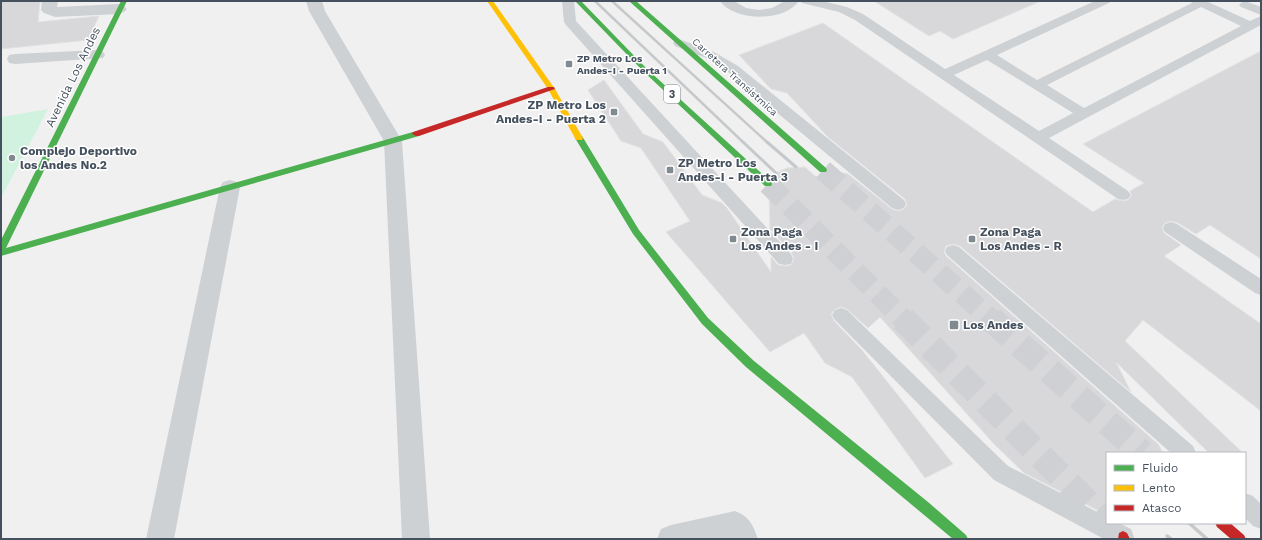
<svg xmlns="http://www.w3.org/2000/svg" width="1262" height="540" viewBox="0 0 1262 540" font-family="'Work Sans',sans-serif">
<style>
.green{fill:#d2f2e0}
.building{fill:#d8d8da;stroke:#e2e2e3}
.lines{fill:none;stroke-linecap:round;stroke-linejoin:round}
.primary-tunnel-far1{stroke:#cfd0d3;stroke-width:21;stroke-dasharray:21 10;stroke-linecap:butt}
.primary-tunnel{stroke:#cfd0d3;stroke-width:26;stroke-dasharray:26 13;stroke-linecap:butt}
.lane{fill:#ced1d4;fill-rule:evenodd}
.street{fill:#ced1d4;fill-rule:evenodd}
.fast{fill:#4caf50;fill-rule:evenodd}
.slow{fill:#ffc107;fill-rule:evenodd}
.jam{fill:#c62828;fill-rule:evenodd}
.rail-far2{stroke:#c6c9cb;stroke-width:2.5}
.rail-far1{stroke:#c6c9cb;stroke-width:3}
.rail{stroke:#c6c9cb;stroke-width:3.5}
.poi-dot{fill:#818991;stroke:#fff;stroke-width:1.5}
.labels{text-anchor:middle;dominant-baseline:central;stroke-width:3;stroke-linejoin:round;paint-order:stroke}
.far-poi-label{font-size:10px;font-weight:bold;fill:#45515e;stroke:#fff;text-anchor:start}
.far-street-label{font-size:10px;fill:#45515e;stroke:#fff}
.shield{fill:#fff;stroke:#7d858e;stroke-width:1}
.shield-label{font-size:11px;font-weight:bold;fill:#45515e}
.street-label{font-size:12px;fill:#45515e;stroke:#fff}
.poi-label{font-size:12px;font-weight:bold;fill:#45515e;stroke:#fff;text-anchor:start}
</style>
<rect width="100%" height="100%" fill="#f1f0f0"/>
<!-- green -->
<path class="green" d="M48 109 1 198V117Z"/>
<!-- building -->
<path class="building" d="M1 1H40L38 22 99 16 88 40 1 49Z
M874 1H1041L953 39 940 31 929 36Z
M823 23 1093 212 1115 199 1123 201 1128 200 1132 195 1130 191 1144 183 1083 144 1261 51V259L1210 225 1196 234 1178 223 1171 221 1165 223 1162 227 1164 233 1181 245 1164 256 1261 324V411L1143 320 1125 341 1243 453H1209L1116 362 1131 392 960 246 953 244 946 246 944 252 946 256 1158 444 1163 453H1107V515L1024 473 994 444 880 317 868 328 847 309 841 307 835 309 831 314 834 321 861 349 953 464 925 478 852 377 825 363 804 333 770 352 666 232 690 221 641 148 621 141 588 90 604 80 643 134 663 142 702 195 722 203 727 208 771 272V257L778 265 785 266 791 265 794 260 792 253 770 229 769 192 775 190 779 185 774 176 776 173 787 168 805 167 815 176 823 178 830 176 834 171 848 174 892 209 898 211 904 209 907 205 905 199 828 137 787 93 771 89 739 55Z"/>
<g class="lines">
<!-- primary-tunnel-far1 -->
<path class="primary-tunnel-far1" d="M823 170 992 320
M768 184 904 320"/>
<!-- primary-tunnel -->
<path class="primary-tunnel" d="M903 319 1107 522
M991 319 1142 453"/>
<!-- lane -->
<path class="lane" d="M562 1H574L576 21 791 254 793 259 791 264 785 265 779 264 566 25 564 22Z
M720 1H734L746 8 759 10 772 8 785 1H799C784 22 735 22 720 1Z
M800 1H822L847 7 863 14 945 69 1095 1H1111L1109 3 997 55 1037 80 1192 3 1191 1H1206L1250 21 1261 16V25L1049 138 1128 191 1131 195 1128 199 1123 200 1118 199 855 20 839 12 802 3ZM1201 7 1241 26 1084 108 1047 85ZM987 60 1073 113 1039 131 954 75Z
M1245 1 1261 7V15L1241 7 1239 5 1241 3Z
M679 39 714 52 738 66 904 200 906 204 904 208 898 210 892 208 728 72 706 58 675 46 673 43 675 40Z
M1171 222 1177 224 1261 279V295L1255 293 1165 232 1163 228 1165 224Z
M953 245 959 247 1193 446 1196 453H1171L947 255 945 251 947 247Z
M841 308 847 310 1008 466 1107 517V523H1119L1131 529 1134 537 1133 539H1104L994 480 835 320 832 315 835 310Z
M1245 493 1253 496 1261 504V529L1253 526 1245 518Z"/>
<!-- street -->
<path class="street" d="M42 1H58L57 7 119 4 124 6 127 9 124 12 119 14 55 17 44 13 41 10Z
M306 1H322L325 11 402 141 430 539H402L384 141 309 11Z
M97 50 103 52 105 55 103 58 15 64 9 63 7 59 9 55 15 54Z
M230 180 237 182 240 187 174 539H146L220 187 223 182Z
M735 511C750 517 753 525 758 539H657L661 529 671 525Z"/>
<!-- fast -->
<path class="fast" d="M121 1H127L6 248 413 132H416L420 134 419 136 1 256V240Z
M575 1H581L647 69 771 182 772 184 771 186H765L643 71Z
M629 1H636L826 168 827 170 826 172H820Z
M576 136H582L639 230 708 318 754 361 928 502 966 535 968 539H953L746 367 702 324 633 234 575 138Z"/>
<!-- slow -->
<path class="slow" d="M487 1H493L555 89 583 138 582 140H576L548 89Z"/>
<!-- jam -->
<path class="jam" d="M548 87H554L555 89 419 136H416L412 134 413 132Z
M1215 523H1230L1244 535 1246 539H1231L1217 527Z
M1123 531 1127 533 1130 539H1118L1119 533Z"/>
<!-- rail-far2 -->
<path class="rail-far2" d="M595 1 744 143
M612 1 768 143"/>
<!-- rail-far1 -->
<path class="rail-far1" d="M743 142 776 173
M767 142 796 167"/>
<!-- rail -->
<path class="rail" d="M1189 523 1207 539
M1167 536 1171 539"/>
</g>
<!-- markers -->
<g class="poi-dot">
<rect x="565" y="60" width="8" height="8" rx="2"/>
<rect x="610" y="108" width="8" height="8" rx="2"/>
<circle cx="12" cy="158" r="4"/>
<rect x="666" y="166" width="8" height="8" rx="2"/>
<rect x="729" y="235" width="8" height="8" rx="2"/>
<rect x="968" y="235" width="8" height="8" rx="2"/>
<rect x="949" y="320" width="10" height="10" rx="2"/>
</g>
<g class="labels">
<!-- far-poi labels -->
<g class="far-poi-label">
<text x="577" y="58">ZP Metro Los<tspan x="577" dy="12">Andes-I - Puerta 1</tspan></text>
</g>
<!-- far-street labels -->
<g class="far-street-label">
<text transform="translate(735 77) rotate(42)">Carretera Transístmica</text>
</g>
<!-- shield labels -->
<rect class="shield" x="664" y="85" width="16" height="18" rx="3"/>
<g class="shield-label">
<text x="672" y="94">3</text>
</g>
<!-- street labels -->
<g class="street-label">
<text transform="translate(73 77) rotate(-64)">Avenida Los Andes</text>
</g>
<!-- poi labels -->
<g class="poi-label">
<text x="606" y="105" text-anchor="end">ZP Metro Los<tspan x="606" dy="14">Andes-I - Puerta 2</tspan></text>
<text x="20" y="151">Complejo Deportivo<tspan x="20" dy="14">los Andes No.2</tspan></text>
<text x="678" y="163">ZP Metro Los<tspan x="678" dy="14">Andes-I - Puerta 3</tspan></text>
<text x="741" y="232">Zona Paga<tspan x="741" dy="14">Los Andes - I</tspan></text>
<text x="980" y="232">Zona Paga<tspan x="980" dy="14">Los Andes - R</tspan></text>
<text x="963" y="325">Los Andes</text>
</g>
</g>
<!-- border -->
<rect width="1262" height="540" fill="none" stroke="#45515e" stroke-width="4"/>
<!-- legend -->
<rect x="1106" y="452" width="140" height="72" fill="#ffffff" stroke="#b5b9bf"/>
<rect x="1114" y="465" width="20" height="6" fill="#4caf50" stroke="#b5b9bf"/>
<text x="1142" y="472" font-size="12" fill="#45515e">Fluido</text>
<rect x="1114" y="485" width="20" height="6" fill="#ffc107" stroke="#b5b9bf"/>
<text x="1142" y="492" font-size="12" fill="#45515e">Lento</text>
<rect x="1114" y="505" width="20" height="6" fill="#c62828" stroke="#b5b9bf"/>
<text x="1142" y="512" font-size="12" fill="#45515e">Atasco</text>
</svg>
